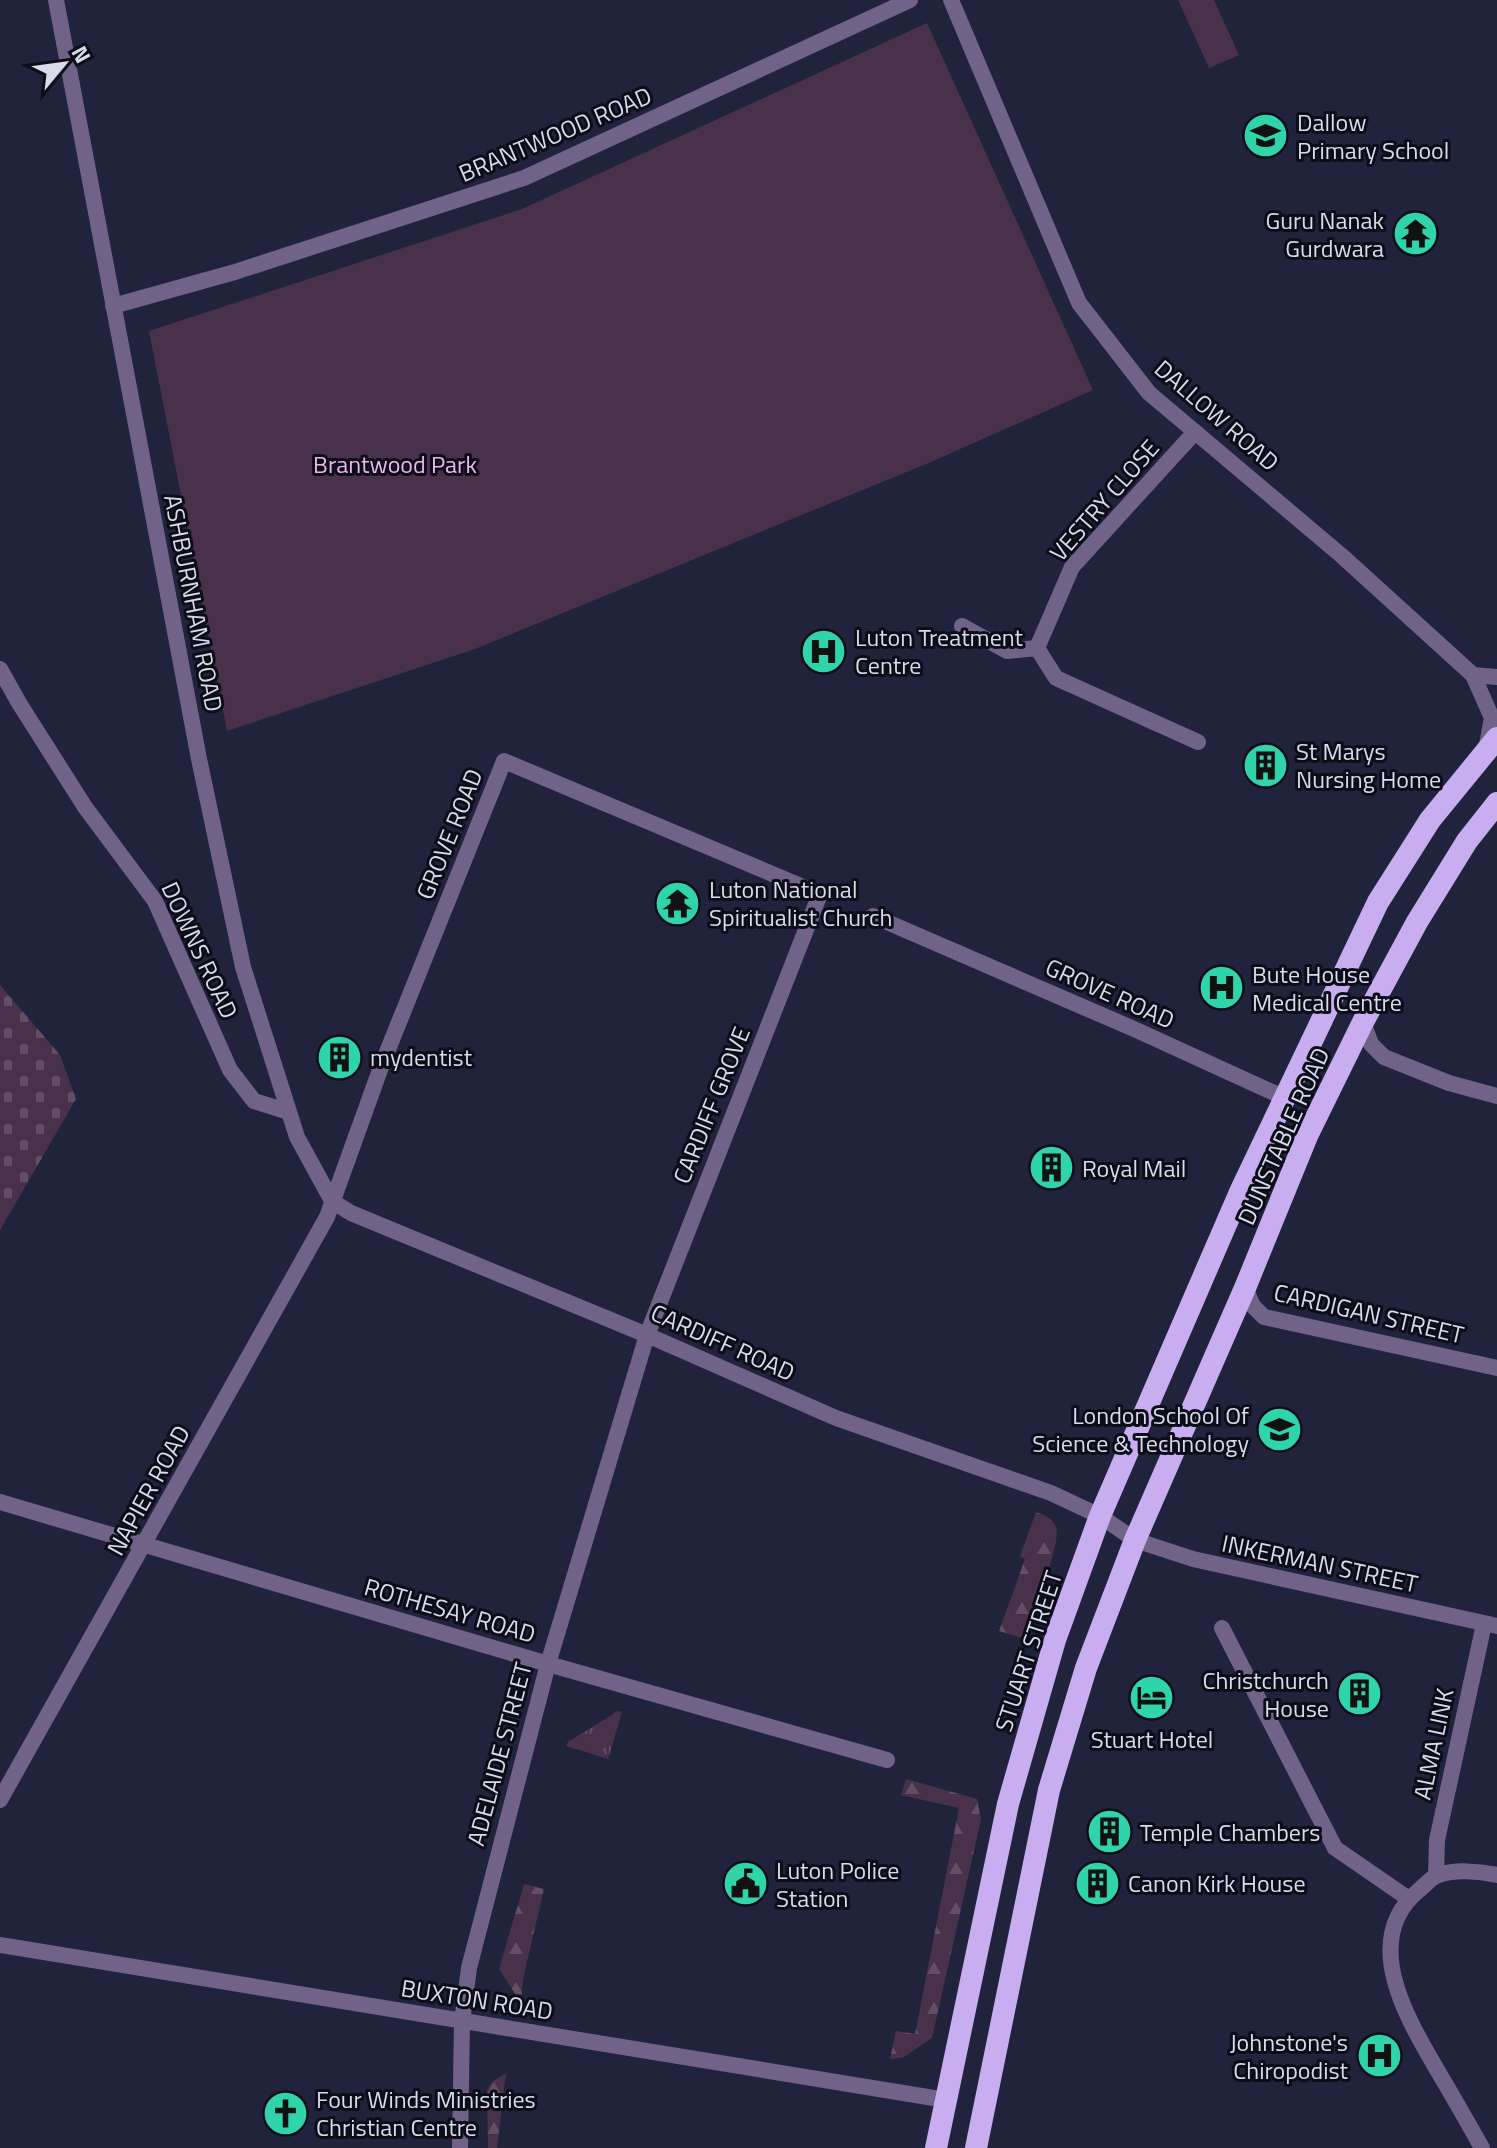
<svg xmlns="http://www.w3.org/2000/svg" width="1497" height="2148" viewBox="0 0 1497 2148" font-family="'Titillium Web',sans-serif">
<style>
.grass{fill:url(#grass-tufts)}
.forest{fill:url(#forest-firs)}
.cemetery{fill:url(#cemetery-stones)}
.park{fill:#4a314b}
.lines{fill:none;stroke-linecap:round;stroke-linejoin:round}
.minor{stroke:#716287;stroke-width:16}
.tertiary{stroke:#716287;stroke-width:16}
.trunk{stroke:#c8aef0;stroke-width:22}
.labels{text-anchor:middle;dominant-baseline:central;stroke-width:6;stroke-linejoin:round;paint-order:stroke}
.poi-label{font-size:24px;fill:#d9dbec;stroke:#0c0d18;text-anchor:start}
.street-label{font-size:24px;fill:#d9dbec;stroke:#0c0d18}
.park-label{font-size:24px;fill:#eeb4f1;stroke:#0c0d18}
</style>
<defs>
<pattern id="grass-tufts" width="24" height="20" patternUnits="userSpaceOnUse" patternTransform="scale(2)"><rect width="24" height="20" fill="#4a314b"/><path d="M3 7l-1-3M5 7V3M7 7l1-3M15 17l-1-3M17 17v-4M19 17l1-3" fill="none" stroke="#644e65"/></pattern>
<pattern id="forest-firs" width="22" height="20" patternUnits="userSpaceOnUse" patternTransform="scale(2)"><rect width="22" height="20" fill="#4a314b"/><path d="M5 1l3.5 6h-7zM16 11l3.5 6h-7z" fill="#644e65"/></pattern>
<pattern id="cemetery-stones" width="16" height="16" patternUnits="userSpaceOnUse" patternTransform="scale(2)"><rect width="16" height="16" fill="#4a314b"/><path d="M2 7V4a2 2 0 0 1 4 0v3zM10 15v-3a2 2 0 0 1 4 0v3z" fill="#644e65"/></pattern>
</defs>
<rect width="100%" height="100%" fill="#21223b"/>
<!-- grass -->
<path class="grass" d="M618 1711 622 1712 608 1759 566 1746 568 1742Z"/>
<!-- forest -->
<path class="forest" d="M1036 1512C1044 1515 1053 1518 1056 1527 1062 1545 1030 1616 1022 1638L999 1631 1025 1559 1020 1556Z
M906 1779 977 1799 981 1819 932 2038 904 2057 890 2059 896 2031 915 2034 959 1808 901 1795Z
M524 1884 544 1889 523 1979 521 2003 499 1969Z
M506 2073 497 2148H488L487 2090 492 2082Z"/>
<!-- cemetery -->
<path class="cemetery" d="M0 985 60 1055 76 1099 0 1230Z"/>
<!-- park -->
<path class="park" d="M1178 0H1214L1239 55 1209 68Z
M927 23 1093 390 931 462 475 649 227 731 149 331 522 209Z"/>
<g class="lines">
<!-- minor -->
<path class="minor" d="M56 0 199 759 243 967 297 1137 332 1201 351 1213 647 1335 836 1418 1051 1493 1100 1516 1135 1540 1193 1559 1497 1626
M113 306 235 272 524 178 910 0
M962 626 1007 651 1037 648 1072 567 1195 432
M1037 648 1056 678 1198 742
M0 669 19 703 85 807 155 901 230 1070 254 1101 289 1112
M873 916 1134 1029 1283 1097
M1363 1022 1371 1044 1384 1057 1449 1083 1497 1096
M1245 1288 1253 1306 1264 1317 1497 1368
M0 1502 548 1664 887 1760
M1222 1628 1335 1848 1409 1899
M0 1800 327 1217 381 1067 504 761 820 894 647 1335 548 1664 469 1968 462 2022 460 2148
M1436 1876 1437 1840 1484 1624
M0 1945 946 2100
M1482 2148C1467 2121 1452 2095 1436 2068 1407 2018 1360 1940 1418 1891 1423 1887 1430 1879 1436 1876 1454 1869 1479 1871 1497 1875"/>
<!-- tertiary -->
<path class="tertiary" d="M951 0 1079 303 1149 393 1342 556 1473 675 1492 718 1486 750
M1473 675 1497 677"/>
<!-- trunk -->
<path class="trunk" d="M936 2148 1008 1804 1055 1640 1100 1516 1240 1192 1378 902 1430 820 1497 738
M976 2148 1049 1790 1086 1668 1135 1540 1245 1288 1307 1136 1363 1022 1417 922 1467 841 1497 803"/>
</g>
<!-- icons -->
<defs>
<symbol id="school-disc" viewBox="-11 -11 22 22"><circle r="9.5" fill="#30d4aa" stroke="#0c0d18"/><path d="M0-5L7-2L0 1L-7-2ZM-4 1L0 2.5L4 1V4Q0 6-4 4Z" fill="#111"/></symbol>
<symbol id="temple-disc" viewBox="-11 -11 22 22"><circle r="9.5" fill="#30d4aa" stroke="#0c0d18"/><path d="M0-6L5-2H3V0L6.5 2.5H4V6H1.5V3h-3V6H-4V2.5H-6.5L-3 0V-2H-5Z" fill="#111"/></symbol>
<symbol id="hospital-disc" viewBox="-11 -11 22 22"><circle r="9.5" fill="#30d4aa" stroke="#0c0d18"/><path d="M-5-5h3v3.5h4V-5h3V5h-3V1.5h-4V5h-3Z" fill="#111"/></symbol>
<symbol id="building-disc" viewBox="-11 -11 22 22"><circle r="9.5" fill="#30d4aa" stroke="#0c0d18"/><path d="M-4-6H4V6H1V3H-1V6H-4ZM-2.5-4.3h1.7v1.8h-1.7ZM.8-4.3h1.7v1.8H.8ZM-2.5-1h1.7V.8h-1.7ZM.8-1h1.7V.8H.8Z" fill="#111"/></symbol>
<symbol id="hotel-disc" viewBox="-11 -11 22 22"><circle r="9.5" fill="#30d4aa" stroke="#0c0d18"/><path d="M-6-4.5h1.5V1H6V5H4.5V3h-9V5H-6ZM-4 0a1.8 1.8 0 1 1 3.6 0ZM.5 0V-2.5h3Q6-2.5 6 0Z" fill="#111"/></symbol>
<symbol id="civic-disc" viewBox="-11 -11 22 22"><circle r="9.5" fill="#30d4aa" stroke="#0c0d18"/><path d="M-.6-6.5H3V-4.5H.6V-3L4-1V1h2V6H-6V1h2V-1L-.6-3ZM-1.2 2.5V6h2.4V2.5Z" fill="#111"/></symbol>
<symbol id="church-disc" viewBox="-11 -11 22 22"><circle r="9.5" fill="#30d4aa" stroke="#0c0d18"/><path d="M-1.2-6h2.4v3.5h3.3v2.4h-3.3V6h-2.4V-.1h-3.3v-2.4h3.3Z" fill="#111"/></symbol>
</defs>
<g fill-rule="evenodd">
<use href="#school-disc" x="1240" y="110" width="51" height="51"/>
<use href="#temple-disc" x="1390" y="208" width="51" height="51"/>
<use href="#hospital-disc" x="798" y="626" width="51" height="51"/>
<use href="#building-disc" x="1240" y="740" width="51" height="51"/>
<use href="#temple-disc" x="652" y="878" width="51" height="51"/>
<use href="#hospital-disc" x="1196" y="962" width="51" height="51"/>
<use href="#building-disc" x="314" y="1032" width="51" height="51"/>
<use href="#building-disc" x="1026" y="1142" width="51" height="51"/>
<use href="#school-disc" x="1254" y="1404" width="51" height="51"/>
<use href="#building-disc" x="1334" y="1668" width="51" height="51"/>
<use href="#hotel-disc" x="1126" y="1672" width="51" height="51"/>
<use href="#building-disc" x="1084" y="1806" width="51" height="51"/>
<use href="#building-disc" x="1072" y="1858" width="51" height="51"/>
<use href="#civic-disc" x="720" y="1858" width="51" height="51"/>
<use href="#hospital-disc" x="1354" y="2030" width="51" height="51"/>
<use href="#church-disc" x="260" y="2088" width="51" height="51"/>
</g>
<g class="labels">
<!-- poi labels -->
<g class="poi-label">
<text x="1297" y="122">Dallow<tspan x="1297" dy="28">Primary School</tspan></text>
<text x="1384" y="220" text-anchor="end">Guru Nanak<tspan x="1384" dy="28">Gurdwara</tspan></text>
<text x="855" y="637">Luton Treatment<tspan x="855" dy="28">Centre</tspan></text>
<text x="1296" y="751">St Marys<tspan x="1296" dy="28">Nursing Home</tspan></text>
<text x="709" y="889">Luton National<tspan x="709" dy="28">Spiritualist Church</tspan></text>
<text x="1252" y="974">Bute House<tspan x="1252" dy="28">Medical Centre</tspan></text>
<text x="370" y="1057">mydentist</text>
<text x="1082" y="1168">Royal Mail</text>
<text x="1249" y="1415" text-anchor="end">London School Of<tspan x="1249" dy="28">Science &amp; Technology</tspan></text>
<text x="1329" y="1680" text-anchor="end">Christchurch<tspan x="1329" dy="28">House</tspan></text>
<text x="1152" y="1739" text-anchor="middle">Stuart Hotel</text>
<text x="1140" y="1832">Temple Chambers</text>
<text x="776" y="1870">Luton Police<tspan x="776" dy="28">Station</tspan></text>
<text x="1128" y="1883">Canon Kirk House</text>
<text x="1348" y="2042" text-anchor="end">Johnstone's<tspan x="1348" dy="28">Chiropodist</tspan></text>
<text x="316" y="2099">Four Winds Ministries<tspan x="316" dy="28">Christian Centre</tspan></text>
</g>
<!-- street labels -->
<g class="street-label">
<text transform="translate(555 134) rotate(-23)">BRANTWOOD ROAD</text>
<text transform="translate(1217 415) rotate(41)">DALLOW ROAD</text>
<text transform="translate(1104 500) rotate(-49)">VESTRY CLOSE</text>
<text transform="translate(194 603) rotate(79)">ASHBURNHAM ROAD</text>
<text transform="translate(449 834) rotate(-68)">GROVE ROAD</text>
<text transform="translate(200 950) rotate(65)">DOWNS ROAD</text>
<text transform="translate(1110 993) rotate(24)">GROVE ROAD</text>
<text transform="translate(711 1105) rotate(-68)">CARDIFF GROVE</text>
<text transform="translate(1283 1136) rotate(-66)">DUNSTABLE ROAD</text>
<text transform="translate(1369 1313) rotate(13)">CARDIGAN STREET</text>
<text transform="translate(723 1342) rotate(24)">CARDIFF ROAD</text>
<text transform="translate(148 1490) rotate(-61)">NAPIER ROAD</text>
<text transform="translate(1320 1563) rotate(12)">INKERMAN STREET</text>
<text transform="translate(450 1610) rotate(16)">ROTHESAY ROAD</text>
<text transform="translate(1028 1651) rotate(-72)">STUART STREET</text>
<text transform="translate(1433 1744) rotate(-78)">ALMA LINK</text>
<text transform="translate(499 1754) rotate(-75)">ADELAIDE STREET</text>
<text transform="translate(477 1999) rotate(9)">BUXTON ROAD</text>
</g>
<!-- park labels -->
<g class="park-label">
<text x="395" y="464">Brantwood Park</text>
</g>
</g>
<!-- north arrow -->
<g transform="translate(64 64) rotate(61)" stroke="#0c0d18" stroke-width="6" paint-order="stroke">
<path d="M0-6L14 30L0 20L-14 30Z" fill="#d9dbec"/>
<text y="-12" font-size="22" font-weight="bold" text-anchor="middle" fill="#d9dbec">N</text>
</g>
</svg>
